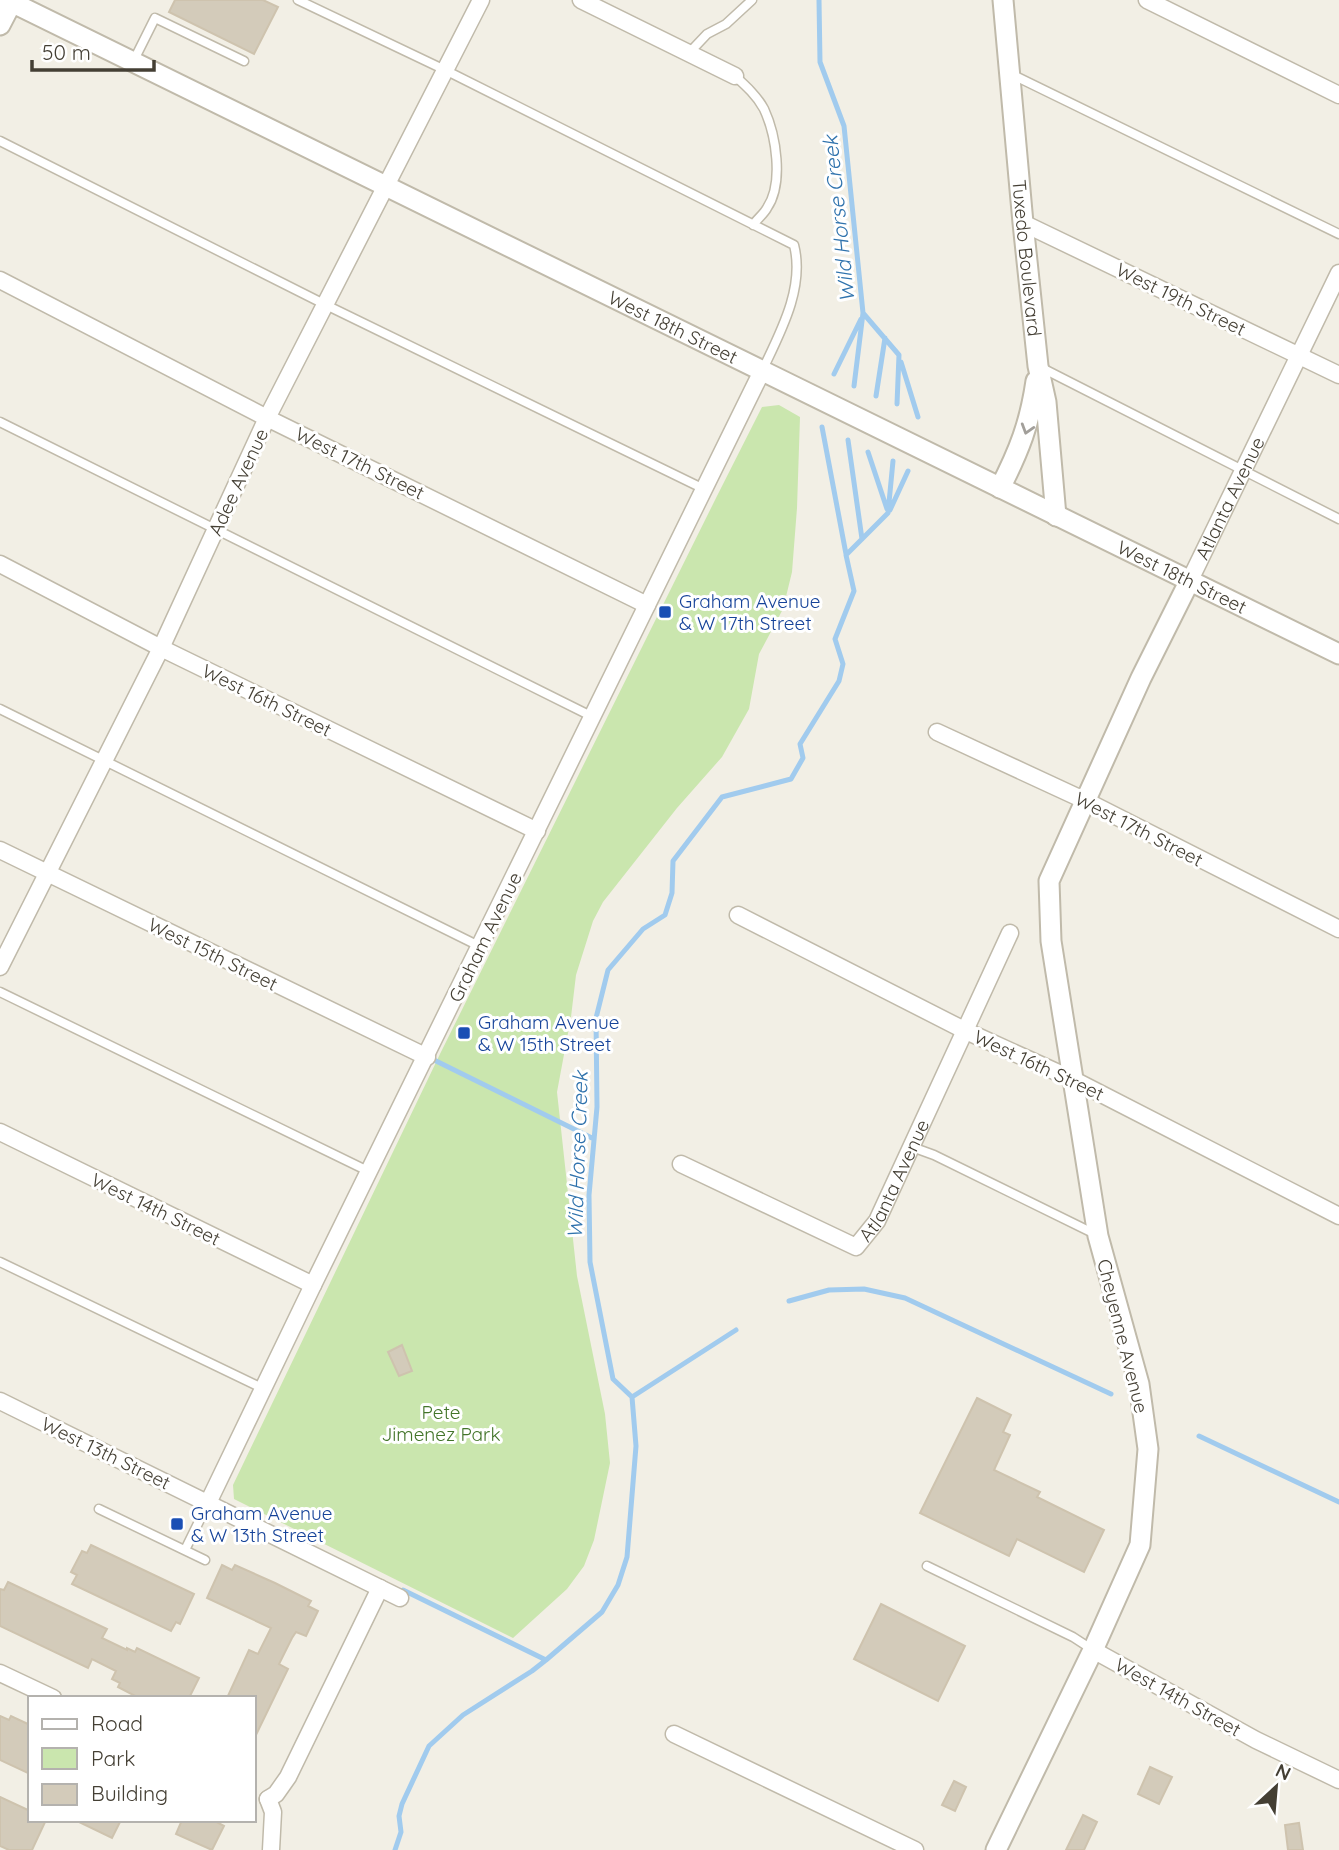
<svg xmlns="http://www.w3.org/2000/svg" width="1339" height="1850" viewBox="0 0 1339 1850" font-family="Quicksand,sans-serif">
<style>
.green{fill:#cae6ae}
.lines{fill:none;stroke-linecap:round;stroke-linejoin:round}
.stream{stroke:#a1cbee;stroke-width:5}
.building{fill:#d3cbba;stroke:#cec3ae;stroke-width:2}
.service-casing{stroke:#c0baaa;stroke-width:11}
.minor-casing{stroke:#c0baaa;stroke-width:19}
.tertiary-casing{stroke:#c0baaa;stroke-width:23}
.service{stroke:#fff;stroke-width:8}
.minor{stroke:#fff;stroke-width:16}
.tertiary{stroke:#fff;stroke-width:19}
.oneway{stroke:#a29f9a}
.transit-dot{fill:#1a4fb4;stroke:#fff;stroke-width:2.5}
.labels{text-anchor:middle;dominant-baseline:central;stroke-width:6;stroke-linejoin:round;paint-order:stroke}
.street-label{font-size:19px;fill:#443f34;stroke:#fff}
.transit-label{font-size:19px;fill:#164399;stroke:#fff;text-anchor:start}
.park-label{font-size:19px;fill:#427429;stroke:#fff}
.water-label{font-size:21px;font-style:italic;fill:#3073ad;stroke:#fff}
</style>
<rect width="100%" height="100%" fill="#f2efe5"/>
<!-- green -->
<path class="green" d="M779 405 800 417 797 508 792 572 783 609 759 654 749 709 722 757 677 808 603 902 593 921 576 975 571 1017 557 1092 577 1276 605 1414 610 1463 594 1540 584 1566 567 1589 513 1638 234 1499 233 1485 440 1054 717 496 762 407Z"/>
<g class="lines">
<!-- stream -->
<path class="stream" d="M819 0 820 62 844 126 863 313 899 355 897 404
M901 362 918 417
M834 374 861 319
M854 386 863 313
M876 396 885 338
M822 427 846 554
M848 440 862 539
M868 452 887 509
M890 510 908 471
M430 1058 594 1139
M789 1301 829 1290 864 1289 905 1298 1111 1394
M632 1397 736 1330
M1199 1436 1339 1502
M403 1590 546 1660
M395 1850 401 1832 399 1816 402 1804 429 1746 463 1715 532 1671 546 1660 602 1612 618 1585 627 1557 636 1446 632 1397 613 1379 590 1262 589 1195 597 1107 596 1018 608 970 643 929 665 915 672 893 673 861 722 797 791 779 803 758 800 744 839 681 843 664 835 639 854 591 846 555 888 513 893 461"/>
</g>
<!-- building -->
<path class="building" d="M175 0H263L278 7 254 54 169 12Z
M402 1345 412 1371 399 1376 388 1352Z
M977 1398 1011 1415 1003 1432 1010 1435 994 1470 1040 1492 1037 1497 1104 1530 1084 1572 1017 1539 1009 1556 920 1513Z
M91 1545 194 1594 180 1624 176 1622 171 1631 72 1584 77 1575 71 1572 82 1551 87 1553Z
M222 1565 232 1570 235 1565 275 1583 311 1601 308 1606 318 1611 306 1636 296 1632 292 1638 279 1664 288 1669 254 1739V1698H227L249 1650 258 1654 271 1628 207 1598Z
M8 1582 107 1629 102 1638 127 1650V1648L135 1652 137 1648 199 1678 189 1698H139L118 1687 120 1683 112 1679 116 1671 92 1659 88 1668 0 1626V1589L4 1590Z
M881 1604 965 1646 938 1701 854 1659Z
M0 1716 9 1720 11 1716 30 1725V1774L0 1760Z
M1150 1767 1172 1777 1159 1804 1138 1794Z
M954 1781 966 1787 955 1811 942 1805Z
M0 1797 30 1811V1820H46L32 1850H9L0 1846Z
M1083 1815 1097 1822 1084 1850H1066Z
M75 1820H121L112 1838Z
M182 1820H213L224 1826 212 1850 176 1834Z
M1299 1823 1303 1850H1288L1285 1825Z"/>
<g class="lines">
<defs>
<path id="service" d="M298 0 445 70 794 245C805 288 780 333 762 371
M689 53 707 34 726 24 752 0
M133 62 155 18 244 61
M1011 74 1339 234
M735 76C746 86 757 96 764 109 776 135 784 183 767 208 764 214 757 219 753 225
M0 141 326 305 704 489
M1042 368 1339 519
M0 422 593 717
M0 709 481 947
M0 992 370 1172
M912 1147 934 1155 1095 1234
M0 1262 264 1389
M99 1509 205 1560
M185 1550 208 1503
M927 1566 1073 1637 1093 1650"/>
<g id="minor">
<path d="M581 0 735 76"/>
<path d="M1147 0 1339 95"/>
<path d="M1023 223 1339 375"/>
<path d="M0 280 267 418 647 605"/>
<path d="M0 564 161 648 537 831"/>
<path id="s1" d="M1190 580 1339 273"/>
<path d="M937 732 1086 801 1339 929"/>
<path d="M0 850 427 1057"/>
<path d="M738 915 966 1031 1074 1080 1339 1216"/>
<path d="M0 967 161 648 267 418 481 0"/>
<path d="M0 1132 313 1285"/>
<path id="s2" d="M681 1164 856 1247 877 1221 1010 933"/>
<path d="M0 1401 400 1598"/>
<path d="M208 1503 313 1285 762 371"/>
<path d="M1093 1650 1256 1740 1339 1780"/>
<path d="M0 1673 53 1698"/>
<path d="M674 1734 915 1850"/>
<path d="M268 1799 276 1794 288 1777 380 1588"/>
<path d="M268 1799 273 1812 271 1850"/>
</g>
<g id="tertiary">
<path id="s3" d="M7 0 1339 654"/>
<path id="s4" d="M1003 0 1023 223 1038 366 1046 402 1056 516"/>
<path d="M0 25 13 0"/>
<path d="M1000 488C1019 451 1030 423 1036 381"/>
<path d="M996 1850 1093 1650 1140 1545 1148 1449 1139 1384 1098 1236 1051 941 1049 881 1141 678 1190 580"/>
</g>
</defs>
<!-- service casing -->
<use href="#service" class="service-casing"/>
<!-- minor casing -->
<use href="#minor" class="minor-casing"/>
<!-- tertiary casing -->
<use href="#tertiary" class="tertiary-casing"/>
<!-- service -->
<use href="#service" class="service"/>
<!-- minor -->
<use href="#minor" class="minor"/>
<!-- tertiary -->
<use href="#tertiary" class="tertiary"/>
</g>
<!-- one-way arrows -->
<defs><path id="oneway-chevron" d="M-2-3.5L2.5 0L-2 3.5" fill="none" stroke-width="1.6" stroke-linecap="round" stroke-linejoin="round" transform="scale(1.75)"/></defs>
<use class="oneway" href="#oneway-chevron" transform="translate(1027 429) rotate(107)"/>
<!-- markers -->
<g class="transit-dot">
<rect x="658" y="605" width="14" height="14" rx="3.5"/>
<rect x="457" y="1026" width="14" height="14" rx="3.5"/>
<rect x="170" y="1517" width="14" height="14" rx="3.5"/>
</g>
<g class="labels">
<!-- street labels -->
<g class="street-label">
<text stroke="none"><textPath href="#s4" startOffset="259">Tuxedo Boulevard</textPath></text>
<text transform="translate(1181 299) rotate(26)">West 19th Street</text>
<text stroke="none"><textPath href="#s3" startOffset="742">West 18th Street</textPath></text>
<text transform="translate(360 463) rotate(26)">West 17th Street</text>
<text transform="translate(238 482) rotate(-65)">Adee Avenue</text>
<text stroke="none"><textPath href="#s1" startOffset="91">Atlanta Avenue</textPath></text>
<text stroke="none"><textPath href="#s3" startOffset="1309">West 18th Street</textPath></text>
<text transform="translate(267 700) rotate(26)">West 16th Street</text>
<text transform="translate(1139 829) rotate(27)">West 17th Street</text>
<text transform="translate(485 937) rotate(-64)">Graham Avenue</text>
<text transform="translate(213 954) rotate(26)">West 15th Street</text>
<text transform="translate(1039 1065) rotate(25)">West 16th Street</text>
<text stroke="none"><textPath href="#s2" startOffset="271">Atlanta Avenue</textPath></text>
<text transform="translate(156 1209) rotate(26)">West 14th Street</text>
<text transform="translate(1123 1336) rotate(76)">Cheyenne Avenue</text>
<text transform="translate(106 1453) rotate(26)">West 13th Street</text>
<text transform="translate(1178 1697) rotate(29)">West 14th Street</text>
</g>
<!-- transit labels -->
<g class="transit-label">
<text x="679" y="601">Graham Avenue<tspan x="679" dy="22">&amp; W 17th Street</tspan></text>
<text x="478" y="1022">Graham Avenue<tspan x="478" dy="22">&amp; W 15th Street</tspan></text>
<text x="191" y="1513">Graham Avenue<tspan x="191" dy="22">&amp; W 13th Street</tspan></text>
</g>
<!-- park labels -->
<g class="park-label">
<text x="441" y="1412">Pete<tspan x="441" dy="22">Jimenez Park</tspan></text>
</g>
<!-- water labels -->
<g class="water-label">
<text transform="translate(838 219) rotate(-96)">Wild Horse Creek</text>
<text transform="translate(577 1155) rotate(-88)">Wild Horse Creek</text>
</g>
</g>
<!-- legend -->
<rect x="28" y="1696" width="228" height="126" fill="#ffffff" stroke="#b4b2ae" stroke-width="2"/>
<rect x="42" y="1719" width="35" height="10" fill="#ffffff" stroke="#b4b2ae" stroke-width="2"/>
<text x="91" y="1731" font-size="21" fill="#443f34">Road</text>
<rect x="42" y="1748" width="35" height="21" fill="#cae6ae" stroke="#b4b2ae" stroke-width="2"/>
<text x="91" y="1766" font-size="21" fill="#443f34">Park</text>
<rect x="42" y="1784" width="35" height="21" fill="#d3cbba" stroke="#b4b2ae" stroke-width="2"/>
<text x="91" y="1801" font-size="21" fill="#443f34">Building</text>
<!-- north arrow -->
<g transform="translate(1276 1787) rotate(26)" stroke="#ffffff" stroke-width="5" paint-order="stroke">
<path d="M0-5L12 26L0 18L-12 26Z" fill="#443f34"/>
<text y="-10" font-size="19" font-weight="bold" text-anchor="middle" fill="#443f34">N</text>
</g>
<!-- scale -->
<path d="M32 60v10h122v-10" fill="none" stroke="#443f34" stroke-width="3.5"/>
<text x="42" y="60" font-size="21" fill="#443f34" stroke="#ffffff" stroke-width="5" paint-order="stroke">50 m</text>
</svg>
